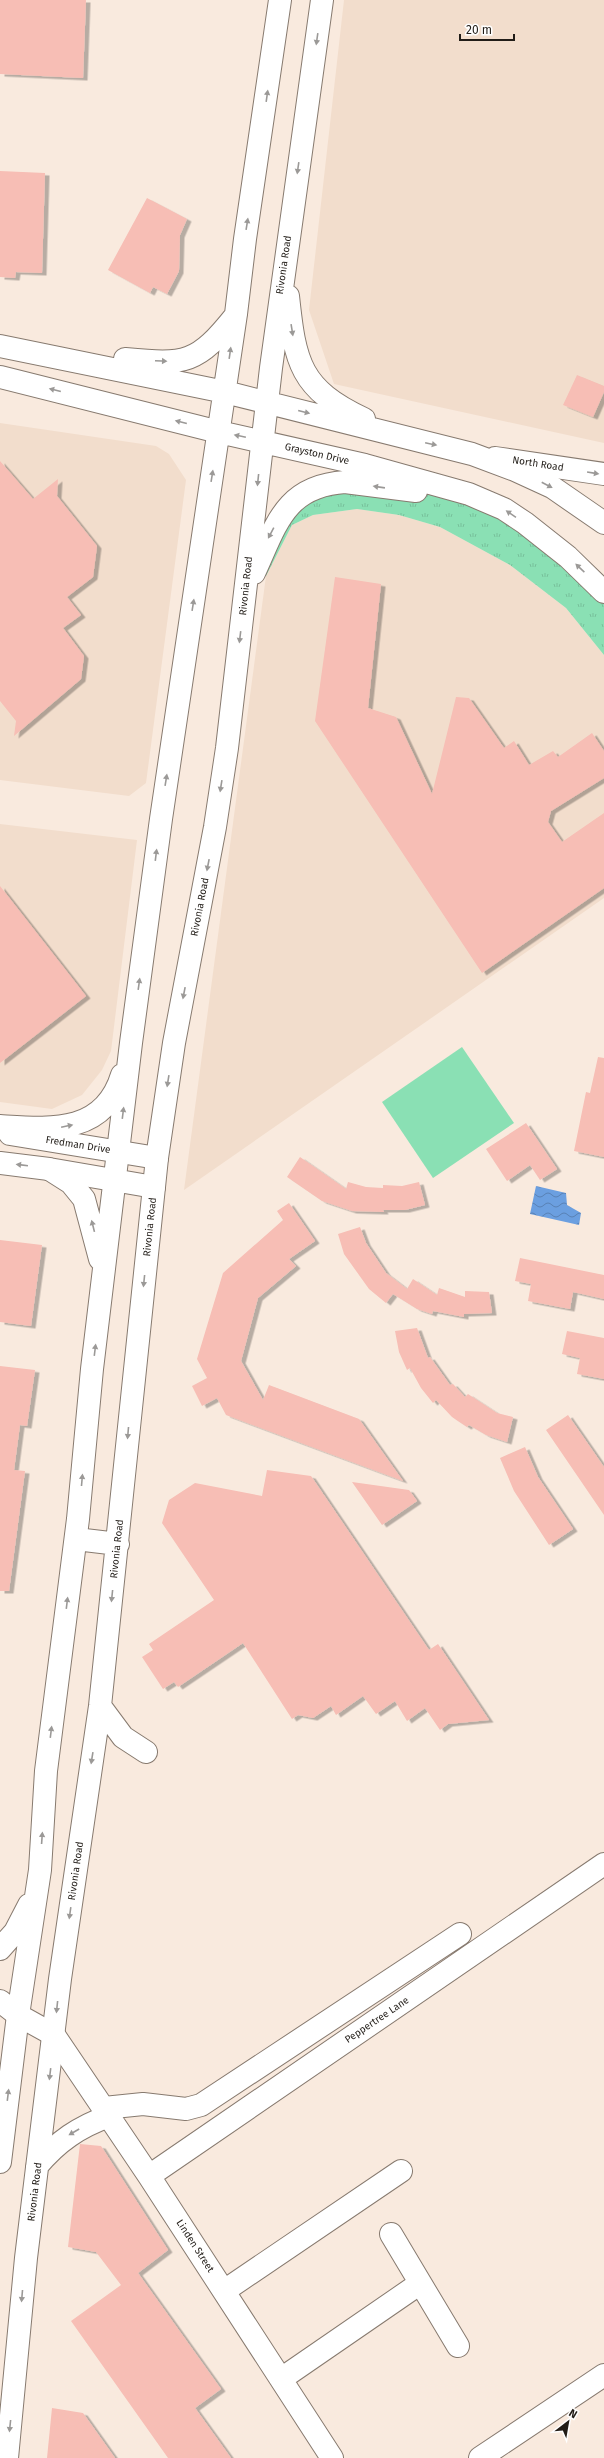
<svg xmlns="http://www.w3.org/2000/svg" width="604" height="2458" viewBox="0 0 604 2458" font-family="'Fira Sans',sans-serif">
<style>
.built{fill:#f2ddcc}
.grass{fill:url(#grass-tufts)}
.pitch{fill:#8ae0b4}
.water{fill:url(#water-waves)}
.building{fill:#f7beb5;filter:url(#shadow)}
.lines{fill:none;stroke-linecap:round;stroke-linejoin:round}
.minor-casing{stroke:#877a6f;stroke-width:24}
.major-casing{stroke:#877a6f;stroke-width:24}
.minor{stroke:#fff;stroke-width:22}
.major{stroke:#fff;stroke-width:22}
.oneway{fill:#9b9997}
.labels{text-anchor:middle;dominant-baseline:central;stroke-width:3;stroke-linejoin:round;paint-order:stroke}
.street-label{font-size:10px;fill:#211c17;stroke:#fff}
</style>
<defs>
<pattern id="grass-tufts" width="24" height="20" patternUnits="userSpaceOnUse"><rect width="24" height="20" fill="#8ae0b4"/><path d="M3 7l-1-3M5 7V3M7 7l1-3M15 17l-1-3M17 17v-4M19 17l1-3" fill="none" stroke="#77c09a"/></pattern>
<pattern id="water-waves" width="16" height="10" patternUnits="userSpaceOnUse"><rect width="16" height="10" fill="#6b9fe0"/><path d="M0 5q4-4 8 0t8 0" fill="none" stroke="#5881b5"/></pattern>
<filter id="shadow"><feDropShadow dx="4.5" dy="2.5" stdDeviation="0" flood-color="#0004"/></filter>
</defs>
<rect width="100%" height="100%" fill="#f9eade"/>
<!-- built -->
<path class="built" d="M344 0H604V443L334 384 309 310Z
M0 423 156 446 169 454 186 480 146 783 129 796 0 780Z
M357 509 399 515 440 527 510 565 566 608 604 655V898L184 1190 266 576 292 525 313 515Z
M0 824 137 840 111 1051 102 1070 82 1095 52 1109 0 1102Z"/>
<!-- grass -->
<path class="grass" d="M360 481 487 504 604 594V655L566 608 510 565 440 527 399 515 357 509 313 515 292 525 266 576 253 570 276 516Z"/>
<!-- pitch -->
<path class="pitch" d="M462 1047 514 1123 433 1178 382 1102Z"/>
<!-- water -->
<path class="water" d="M536 1186 566 1193 567 1205 581 1213 579 1225 530 1214Z"/>
<!-- building -->
<path class="building" d="M0 0H86L83 78 0 74Z
M0 171 45 173 42 273 16 272 15 278 0 277Z
M147 198 187 219 180 235 179 271 167 294 153 287 150 293 108 270Z
M577 375 604 386V392L593 417 563 405Z
M0 461 33 499 58 479 57 496 97 546 93 577 67 597 81 615 63 628 84 656 81 679 14 736 16 721 0 701Z
M335 577 381 584 368 708 396 717 432 794 456 697 469 698 504 748 514 741 529 765 553 751 558 757 592 733 604 751V778L551 811 548 822 562 842 604 813V888L482 973 315 721Z
M0 886 86 996 0 1063Z
M598 1057 604 1058V1157L574 1151 586 1092 590 1093Z
M526 1123 557 1169 540 1180 530 1165 507 1181 486 1149Z
M300 1157 346 1189 348 1182 366 1187 383 1188V1185L402 1186 419 1182 425 1205 405 1210H383L384 1212 352 1211 322 1201 287 1177Z
M289 1203 315 1241 289 1259 296 1266 258 1298 241 1361 263 1400 269 1385 359 1419 403 1481 226 1415 217 1398 202 1406 192 1386 207 1378 197 1359 223 1273 283 1220 277 1211Z
M360 1227 366 1243 386 1273 407 1289 413 1279 437 1295 439 1288 465 1297V1291L489 1292 492 1313 464 1314V1317L433 1311 432 1314 417 1309 393 1294 386 1303 369 1289 344 1254 338 1234Z
M0 1240 42 1245 31 1326 0 1322Z
M520 1258 604 1275V1299L573 1292 570 1309 528 1301 531 1284 515 1281Z
M417 1328 428 1358 430 1357 450 1385 453 1384 465 1397 468 1394 497 1413 513 1417 507 1442 486 1435 469 1425 467 1427 452 1417 436 1400 433 1403 421 1388 410 1368 407 1370 399 1352 395 1331Z
M567 1331 604 1338V1379L577 1374 580 1358 562 1354Z
M0 1366 35 1370 27 1426 20 1425 14 1470 25 1471 9 1591H0Z
M568 1415 604 1467V1515L546 1430Z
M525 1447 538 1477 573 1529 549 1545 514 1491 500 1458Z
M267 1470 311 1476 429 1650 438 1644 489 1720 448 1724 440 1730 425 1708 407 1721 395 1701 376 1714 363 1696 336 1715 331 1706 313 1718 298 1715 292 1719 243 1643 178 1687 174 1682 163 1689 142 1657 153 1650 149 1644 214 1600 162 1523 169 1500 195 1483 262 1496Z
M352 1482 409 1490 417 1501 382 1525Z
M80 2144 101 2146 168 2250 138 2273 221 2389 195 2408 231 2458H168L71 2321 121 2285 96 2252 68 2247Z
M52 2408 83 2413 115 2458H47Z"/>
<g class="lines">
<defs>
<path id="minor" d="M495 458 604 474
M10 1134 157 1158
M0 1163 49 1169 154 1187
M0 2001 18 2015 54 2035 149 2176 332 2458
M104 2108 143 2104 186 2109 201 2105 460 1934
M149 2176 604 1864
M391 2234 458 2346
M224 2291 401 2171
M281 2379 419 2284
M480 2458 604 2375"/>
<path id="major" d="M288 296C295 363 300 389 364 419
M0 346 225 392 472 454 515 470 552 487 604 523
M125 359C186 365 197 364 236 315
M0 377 219 432 365 465 469 494 504 509 525 523 568 557 604 592
M254 573C276 526 284 486 345 482L416 491
M0 1126C50 1129 104 1135 122 1075
M49 1169 71 1183 84 1199 100 1259
M76 1539 118 1544
M100 1706 123 1737 146 1752
M0 1949 15 1932 29 1905
M0 2162 18 2015 40 1870 46 1771 78 1519 92 1369 131 1043 161 819 236 314 245 239 280 0
M37 2166C58 2141 79 2127 109 2116
M7 2458 26 2258 60 1979 100 1706 157 1158 174 1043 215 827 227 748 271 368 322 0"/>
</defs>
<!-- minor casing -->
<use href="#minor" class="minor-casing"/>
<!-- major casing -->
<use href="#major" class="major-casing"/>
<!-- minor -->
<use href="#minor" class="minor"/>
<!-- major -->
<use href="#major" class="major"/>
</g>
<!-- one-way arrows -->
<defs><path id="oneway-solid" d="M-6-.8H1V-3.2L6.5 0L1 3.2V.8H-6Z"/></defs>
<g class="oneway">
<use href="#oneway-solid" transform="translate(317 39) rotate(98)"/>
<use href="#oneway-solid" transform="translate(267 96) rotate(-82)"/>
<use href="#oneway-solid" transform="translate(298 168) rotate(98)"/>
<use href="#oneway-solid" transform="translate(247 224) rotate(-81)"/>
<use href="#oneway-solid" transform="translate(292 330) rotate(81)"/>
<use href="#oneway-solid" transform="translate(230 353) rotate(-82)"/>
<use href="#oneway-solid" transform="translate(161 361) rotate(2)"/>
<use href="#oneway-solid" transform="translate(55 390) rotate(-166)"/>
<use href="#oneway-solid" transform="translate(304 412) rotate(14)"/>
<use href="#oneway-solid" transform="translate(181 422) rotate(-166)"/>
<use href="#oneway-solid" transform="translate(240 436) rotate(-168)"/>
<use href="#oneway-solid" transform="translate(431 444) rotate(12)"/>
<use href="#oneway-solid" transform="translate(593 473) rotate(9)"/>
<use href="#oneway-solid" transform="translate(212 476) rotate(-81)"/>
<use href="#oneway-solid" transform="translate(258 480) rotate(96)"/>
<use href="#oneway-solid" transform="translate(547 485) rotate(28)"/>
<use href="#oneway-solid" transform="translate(379 487) rotate(-172)"/>
<use href="#oneway-solid" transform="translate(511 514) rotate(-146)"/>
<use href="#oneway-solid" transform="translate(271 533) rotate(118)"/>
<use href="#oneway-solid" transform="translate(580 568) rotate(-137)"/>
<use href="#oneway-solid" transform="translate(193 605) rotate(-81)"/>
<use href="#oneway-solid" transform="translate(240 637) rotate(97)"/>
<use href="#oneway-solid" transform="translate(166 780) rotate(-81)"/>
<use href="#oneway-solid" transform="translate(221 786) rotate(99)"/>
<use href="#oneway-solid" transform="translate(156 855) rotate(-83)"/>
<use href="#oneway-solid" transform="translate(208 865) rotate(101)"/>
<use href="#oneway-solid" transform="translate(139 984) rotate(-82)"/>
<use href="#oneway-solid" transform="translate(184 993) rotate(101)"/>
<use href="#oneway-solid" transform="translate(168 1081) rotate(99)"/>
<use href="#oneway-solid" transform="translate(123 1113) rotate(-83)"/>
<use href="#oneway-solid" transform="translate(67 1126) rotate(-12)"/>
<use href="#oneway-solid" transform="translate(22 1165) rotate(-173)"/>
<use href="#oneway-solid" transform="translate(93 1226) rotate(-104)"/>
<use href="#oneway-solid" transform="translate(144 1281) rotate(96)"/>
<use href="#oneway-solid" transform="translate(95 1350) rotate(-83)"/>
<use href="#oneway-solid" transform="translate(128 1433) rotate(95)"/>
<use href="#oneway-solid" transform="translate(82 1480) rotate(-85)"/>
<use href="#oneway-solid" transform="translate(112 1596) rotate(96)"/>
<use href="#oneway-solid" transform="translate(67 1603) rotate(-83)"/>
<use href="#oneway-solid" transform="translate(51 1732) rotate(-83)"/>
<use href="#oneway-solid" transform="translate(92 1758) rotate(99)"/>
<use href="#oneway-solid" transform="translate(42 1838) rotate(-86)"/>
<use href="#oneway-solid" transform="translate(70 1913) rotate(98)"/>
<use href="#oneway-solid" transform="translate(57 2007) rotate(96)"/>
<use href="#oneway-solid" transform="translate(50 2074) rotate(97)"/>
<use href="#oneway-solid" transform="translate(8 2095) rotate(-83)"/>
<use href="#oneway-solid" transform="translate(74 2132) rotate(150)"/>
<use href="#oneway-solid" transform="translate(22 2296) rotate(95)"/>
<use href="#oneway-solid" transform="translate(10 2426) rotate(96)"/>
</g>
<g class="labels">
<!-- street labels -->
<g class="street-label">
<text transform="translate(284 265) rotate(-82)">Rivonia Road</text>
<text transform="translate(317 454) rotate(13)">Grayston Drive</text>
<text transform="translate(538 464) rotate(9)">North Road</text>
<text transform="translate(246 586) rotate(-84)">Rivonia Road</text>
<text transform="translate(200 907) rotate(-79)">Rivonia Road</text>
<text transform="translate(78 1145) rotate(9)">Fredman Drive</text>
<text transform="translate(150 1227) rotate(-84)">Rivonia Road</text>
<text transform="translate(117 1549) rotate(-84)">Rivonia Road</text>
<text transform="translate(76 1871) rotate(-82)">Rivonia Road</text>
<text transform="translate(377 2020) rotate(-34)">Peppertree Lane</text>
<text transform="translate(35 2192) rotate(-83)">Rivonia Road</text>
<text transform="translate(195 2246) rotate(57)">Linden Street</text>
</g>
</g>
<!-- north arrow -->
<g transform="translate(568 2422) rotate(31)" stroke="#ffffff" stroke-width="3" paint-order="stroke">
<path d="M0-3L7 15L0 10L-7 15Z" fill="#211c17"/>
<text y="-6" font-size="11" font-weight="bold" text-anchor="middle" fill="#211c17">N</text>
</g>
<!-- scale -->
<path d="M460 34v6h54v-6" fill="none" stroke="#211c17" stroke-width="2"/>
<text x="466" y="34" font-size="12" fill="#211c17" stroke="#ffffff" stroke-width="3" paint-order="stroke">20 m</text>
</svg>
